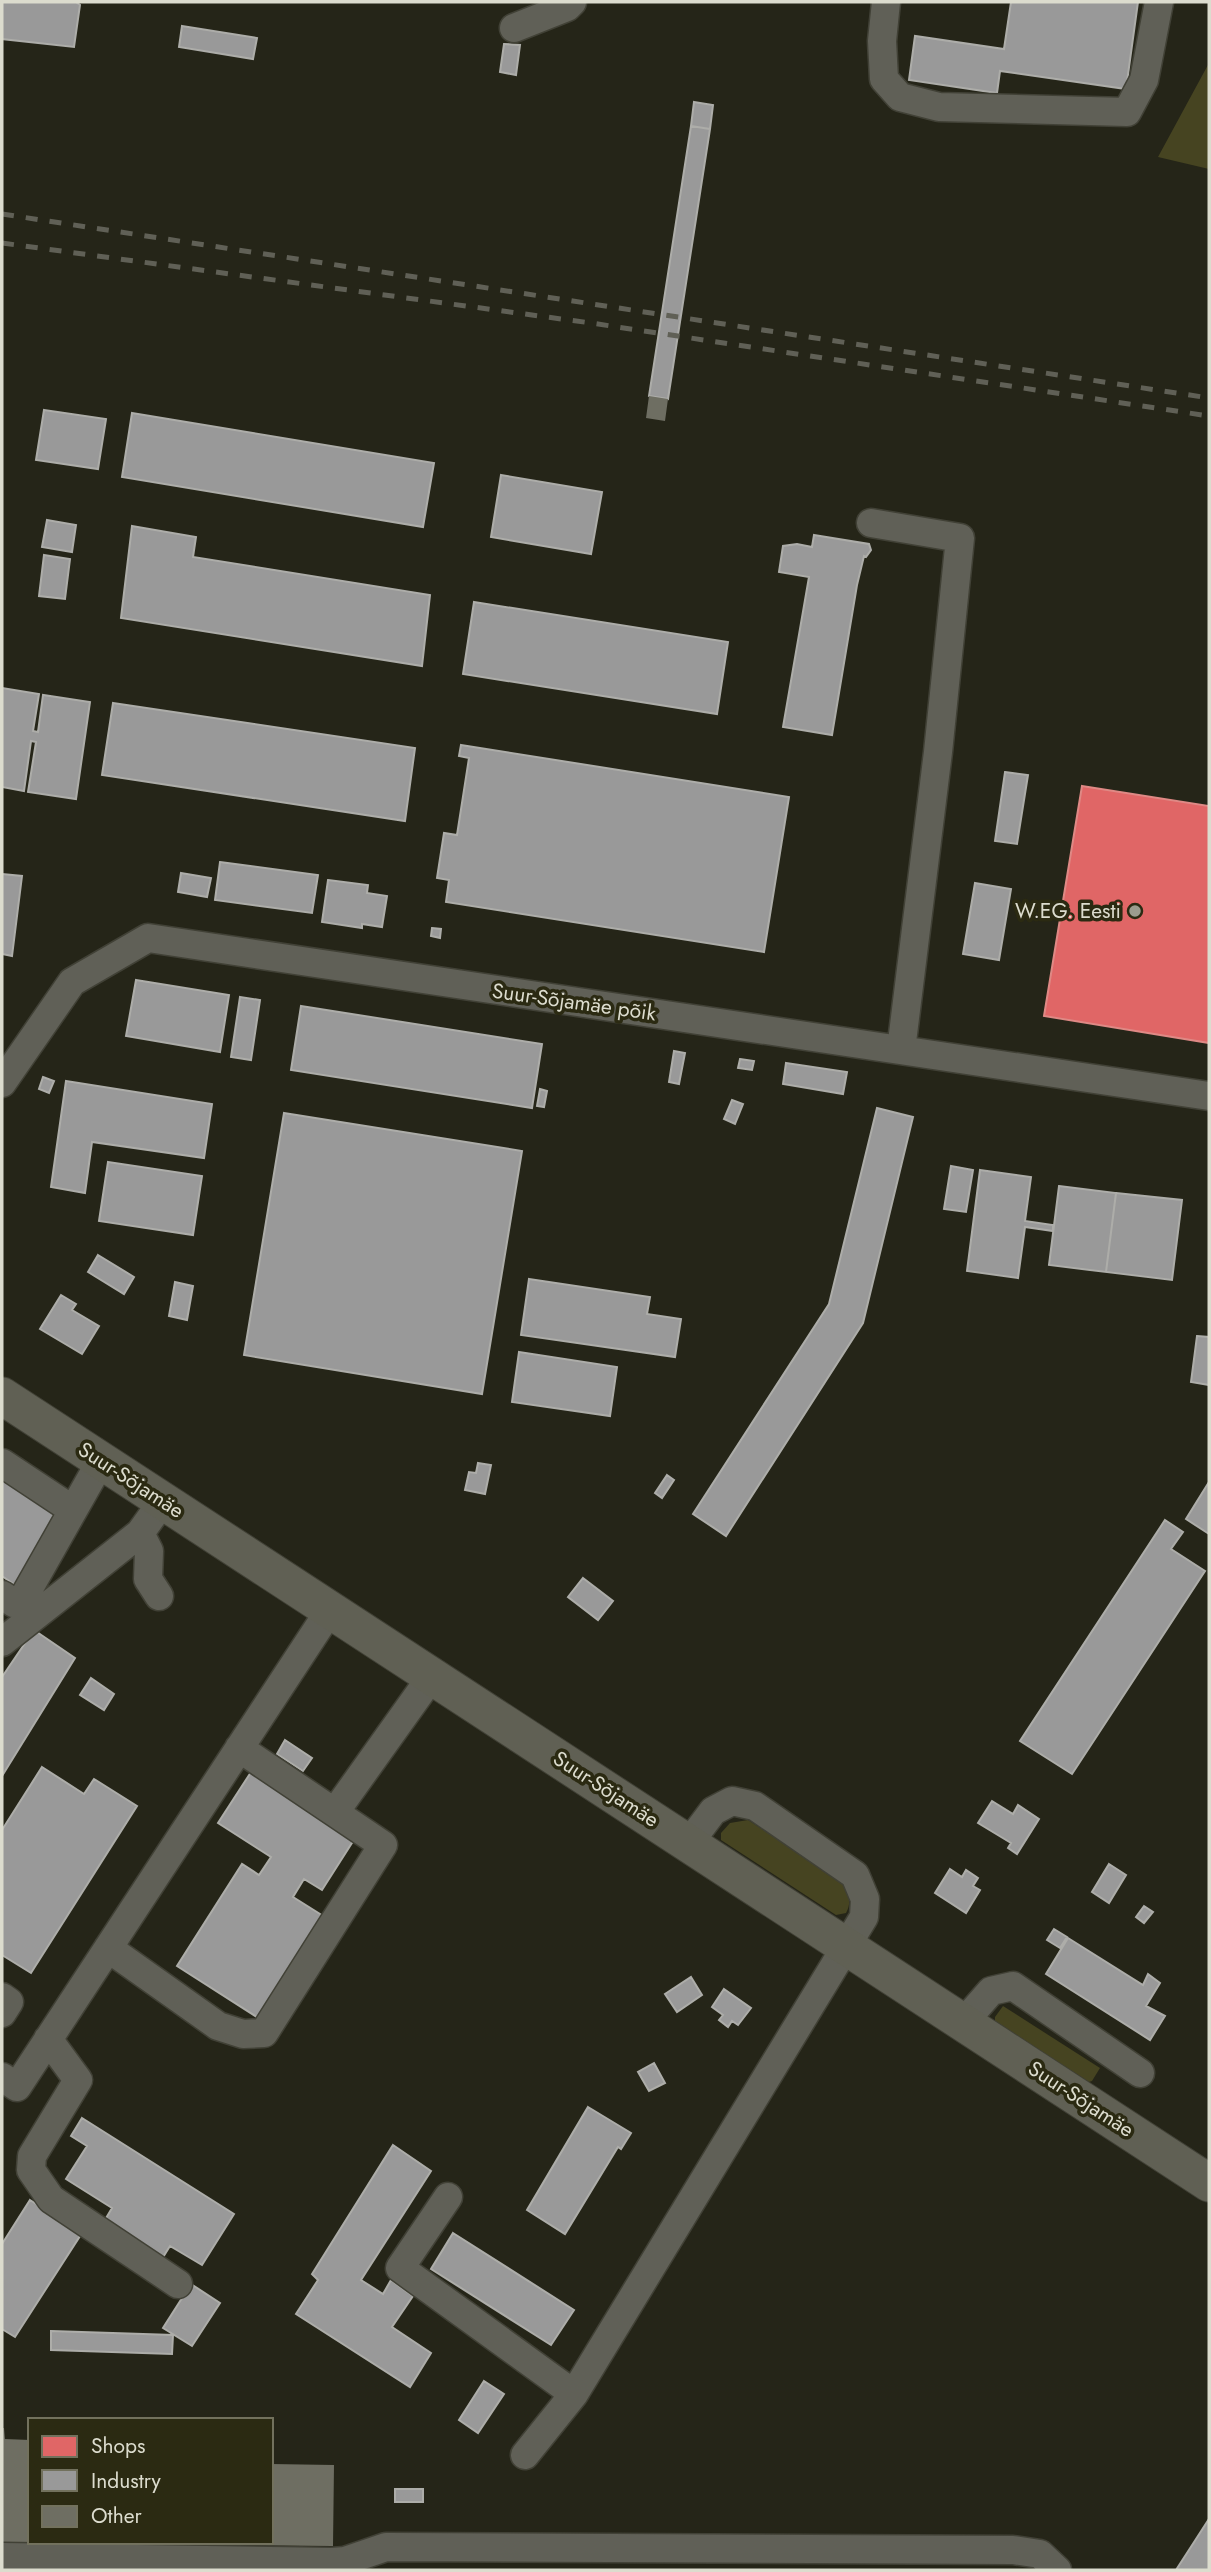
<svg xmlns="http://www.w3.org/2000/svg" width="1211" height="2572" viewBox="0 0 1211 2572" font-family="Jost,sans-serif">
<style>
.green{fill:#464421}
.shops{fill:#e06666;stroke:#df8985;stroke-width:2}
.industry{fill:#999;stroke:#adada9;stroke-width:2}
.building{fill:#6e6e62}
.lines{fill:none;stroke-linecap:round;stroke-linejoin:round}
.minor-casing{stroke:#414136;stroke-width:31}
.major-casing{stroke:#414136;stroke-width:39}
.minor{stroke:#606057;stroke-width:28}
.major{stroke:#606054;stroke-width:37}
.rail{stroke:#606056;stroke-width:5;stroke-dasharray:12 12;stroke-linecap:butt}
.poi-dot{fill:#9c9c8e;stroke:#2b2a12;stroke-width:2.5}
.labels{text-anchor:middle;dominant-baseline:central;stroke-width:7;stroke-linejoin:round;paint-order:stroke}
.poi-label{font-size:21px;fill:#dcdcce;stroke:#2b2a12;text-anchor:end}
.street-label{font-size:21px;fill:#dcdcce;stroke:#2b2a12}
</style>
<rect width="100%" height="100%" fill="#252518"/>
<!-- green -->
<path class="green" d="M1209 63V169L1158 157Z
M748 1820 836 1876C846 1886 854 1899 846 1913L836 1915 721 1840V1833L730 1823Z
M1003 2006 1100 2068 1092 2081 1089 2082 995 2022V2017Z"/>
<!-- shops -->
<path class="shops" d="M1082 786 1209 806V1043L1044 1016Z"/>
<!-- industry -->
<path class="industry" d="M2 2H76L80 5 74 47 2 39Z
M1011 2H1138L1126 89 1000 71 997 93 909 80 915 36 1004 49Z
M182 26 257 38 253 59 179 47Z
M504 44 520 45 516 75 500 72Z
M694 102 713 105 710 129 691 126Z
M691 126 710 129 668 399 649 396Z
M44 410 106 419 98 469 36 460Z
M132 413 434 463 423 527 122 477Z
M501 475 602 492 591 554 491 537Z
M47 520 76 525 72 552 42 547Z
M132 526 196 537 193 557 430 595 422 666 121 618Z
M814 535 869 544 871 550 866 557 864 556 857 585 832 735 783 727 809 577 779 572 783 546 797 544 812 547Z
M44 555 70 559 65 599 39 596Z
M474 602 728 642 717 714 463 674Z
M2 688 39 694 33 731 38 732 43 695 90 702 76 799 28 792 36 742 31 741 24 791 2 787Z
M113 703 415 748 405 821 102 775Z
M461 745 789 797 764 952 446 902 449 880 437 878 444 833 457 835 469 758 459 756Z
M1005 772 1028 775 1017 844 995 841Z
M220 862 318 875 312 913 215 900Z
M181 873 211 878 207 897 178 892Z
M2 874 22 876 12 956 2 954Z
M328 880 368 885 367 893 387 896 382 927 362 924V928L322 922Z
M975 883 1011 889 999 960 963 954Z
M432 928 441 929 440 938 431 936Z
M136 980 229 995 220 1052 126 1036Z
M240 997 260 1000 251 1060 231 1057Z
M301 1006 542 1044 532 1108 291 1070Z
M674 1051 685 1053 679 1084 669 1082Z
M740 1059 754 1061 752 1070 738 1068Z
M786 1063 847 1072 843 1094 783 1084Z
M43 1077 54 1081 49 1093 39 1089Z
M66 1081 212 1104 204 1158 92 1142 85 1193 51 1187Z
M540 1089 547 1091 544 1107 537 1106Z
M732 1100 743 1104 735 1124 724 1119Z
M877 1108 913 1117 863 1323 726 1536 693 1514 829 1304Z
M284 1113 522 1151 482 1394 244 1355Z
M108 1162 202 1176 193 1235 99 1221Z
M951 1166 973 1170 966 1212 944 1209Z
M980 1170 1031 1177 1025 1221 1053 1225V1231L1025 1227 1018 1278 967 1271Z
M1059 1186 1116 1193 1106 1272 1049 1265Z
M1116 1193 1182 1200 1172 1280 1106 1272Z
M98 1255 134 1277 124 1294 88 1272Z
M529 1279 650 1297 647 1314 681 1319 675 1357 521 1335Z
M175 1282 193 1286 187 1320 169 1316Z
M61 1295 76 1304 72 1310 99 1326 82 1354 40 1329Z
M1197 1336 1209 1337V1385L1191 1382Z
M519 1352 617 1367 610 1416 512 1402Z
M478 1463 491 1465 485 1494 465 1490 469 1472 476 1473Z
M2 1473 62 1512 15 1585 2 1576Z
M667 1475 674 1480 662 1498 655 1493Z
M1209 1482V1534L1186 1519Z
M1165 1520 1183 1532 1171 1549 1205 1571 1072 1774 1020 1741Z
M583 1578 613 1601 598 1620 568 1597Z
M34 1630 75 1658 2 1776V1677Z
M91 1678 114 1694 104 1710 80 1695Z
M285 1740 312 1758 303 1771 277 1754Z
M42 1767 84 1794 94 1779 137 1806 31 1973 2 1955V1830Z
M253 1769 357 1835 322 1890 304 1879 293 1897 328 1919 263 2021 177 1966 242 1864 259 1875 271 1857 218 1823Z
M992 1801 1013 1814 1018 1805 1039 1819 1017 1854 1008 1848 1011 1843 978 1823Z
M1109 1864 1126 1875 1109 1903 1092 1892Z
M950 1869 962 1877 966 1870 978 1878 973 1886 980 1890 966 1913 935 1893Z
M1144 1906 1153 1912 1144 1923 1136 1917Z
M1054 1929 1067 1937 1060 1948 1047 1940Z
M1068 1938 1143 1985 1148 1974 1160 1983 1146 2006 1165 2016 1150 2040 1046 1974Z
M691 1977 702 1995 677 2012 665 1994Z
M724 1989 751 2008 738 2025 732 2021 728 2027 719 2020 723 2015 712 2007Z
M654 2063 665 2083 649 2091 638 2072Z
M588 2107 631 2133 621 2149 618 2147 565 2234 527 2210Z
M82 2118 234 2214 202 2265 170 2246 160 2262 102 2225 112 2208 66 2179 87 2146 71 2136Z
M393 2145 431 2171 361 2280 383 2294 391 2280 413 2296 392 2327 431 2353 410 2387 296 2314 318 2280 312 2274Z
M30 2200 82 2233 15 2337 2 2329V2244Z
M453 2233 574 2310 551 2345 431 2269Z
M191 2284 220 2303 192 2346 163 2328Z
M51 2331 173 2335 172 2354 51 2350Z
M484 2381 504 2394 478 2433 459 2420Z
M395 2489H423V2502H395Z
M1209 2519V2570H1176Z"/>
<!-- building -->
<path class="building" d="M649 396 668 399 665 421 646 418Z
M2 2428H4L5 2439 30 2440V2543L2 2542Z
M271 2464 334 2465 333 2546 228 2545V2542H271Z"/>
<g class="lines">
<defs>
<path id="minor" d="M886 2 882 41 884 79 900 97 939 107 1127 112 1144 80 1159 2
M514 28 567 7 572 2
M871 523 960 538 938 752 901 1050
M2 1083 72 982 148 938 1209 1096
M2 1463 73 1510
M140 1533 149 1551 148 1579 159 1596
M2 1595 14 1603 24 1597 101 1461
M2 1642 140 1533 163 1501
M335 1812 432 1676
M108 1948 218 2026 243 2034 264 2033 383 1845 239 1748
M2 1997 9 2002 2 2013
M963 2023 991 1991 1013 1986 1140 2073
M48 2039 78 2080 32 2156 31 2170 51 2199 178 2284
M2 2077 17 2087 330 1610
M448 2197 400 2268 574 2394
M525 2455 574 2394 864 1917 865 1899 855 1875 755 1806 732 1801 713 1811 689 1843
M2 2557 332 2562 345 2561 386 2547 1013 2550 1040 2554 1057 2570"/>
<path id="major" d="M2 1396 1209 2183"/>
</defs>
<!-- minor casing -->
<use href="#minor" class="minor-casing"/>
<!-- major casing -->
<use href="#major" class="major-casing"/>
<!-- minor -->
<use href="#minor" class="minor"/>
<!-- major -->
<use href="#major" class="major"/>
<!-- rail -->
<path class="rail" d="M2 214 1209 398
M2 243 591 323 1209 416"/>
</g>
<!-- markers -->
<circle class="poi-dot" cx="1135" cy="911" r="7"/>
<g class="labels">
<!-- poi labels -->
<g class="poi-label">
<text x="1121" y="911">W.EG. Eesti</text>
</g>
<!-- street labels -->
<g class="street-label">
<text transform="translate(574 1002) rotate(8)">Suur-Sõjamäe põik</text>
<text transform="translate(131 1480) rotate(33)">Suur-Sõjamäe</text>
<text transform="translate(606 1789) rotate(33)">Suur-Sõjamäe</text>
<text transform="translate(1081 2099) rotate(33)">Suur-Sõjamäe</text>
</g>
</g>
<!-- border -->
<rect width="1211" height="2572" fill="none" stroke="#dcdcce" stroke-width="7"/>
<!-- legend -->
<rect x="28" y="2418" width="245" height="126" fill="#2b2a12" stroke="#72715d" stroke-width="2"/>
<rect x="42" y="2436" width="35" height="21" fill="#e06666" stroke="#72715d" stroke-width="2"/>
<text x="91" y="2453" font-size="21" fill="#dcdcce">Shops</text>
<rect x="42" y="2470" width="35" height="21" fill="#999999" stroke="#72715d" stroke-width="2"/>
<text x="91" y="2488" font-size="21" fill="#dcdcce">Industry</text>
<rect x="42" y="2506" width="35" height="21" fill="#6e6e62" stroke="#72715d" stroke-width="2"/>
<text x="91" y="2523" font-size="21" fill="#dcdcce">Other</text>
</svg>
